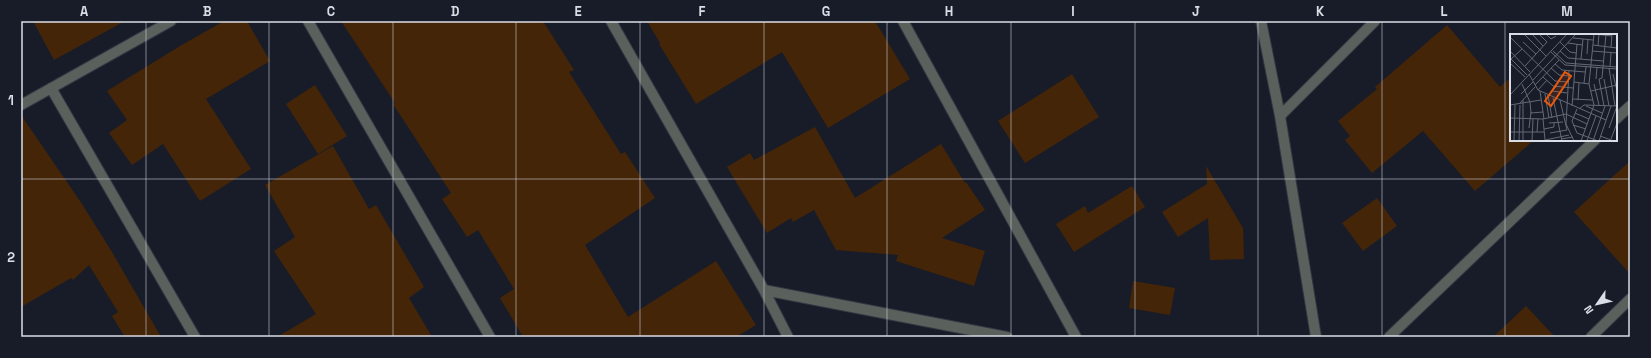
<svg xmlns="http://www.w3.org/2000/svg" width="1651" height="358" viewBox="0 0 1651 358" font-family="'Space Grotesk',sans-serif">
<style>
.building{fill:#452508}
.lines{fill:none;stroke-linecap:round;stroke-linejoin:round}
.minor-casing{stroke:#323742;stroke-width:12}
.minor{stroke:#5a615c;stroke-width:10}
.grid{fill:none;stroke:#dadde5;stroke-width:1;stroke-opacity:0.55}
.inset-road{fill:none;stroke:#656974;stroke-width:1}
.view{fill:#e8590c;fill-opacity:0.15;stroke:#e8590c;stroke-width:2}
.inset-edge{fill:none;stroke:#dadde5;stroke-width:2}
.neatline{fill:none;stroke:#dadde5;stroke-width:1.5}
.grid-label{font-size:13px;text-anchor:middle;font-weight:bold;fill:#dadde5}
</style>
<rect width="100%" height="100%" fill="#171c28"/>
<!-- building -->
<path class="building" d="M33 21H125L54 60Z
M224 21H247L270 61 206 99 251 169 200 201 163 144 132 165 109 133 127 120 107 91 180 46Z
M341 21H543L574 70 569 72 621 154 625 152 655 198 585 245 628 317 716 261 756 325 736 337H523L500 298 514 289 478 230 467 237 442 199 451 193 393 104 395 103Z
M647 21H875L910 79 828 128 782 52 696 104 659 44 660 43Z
M1447 25 1500 87 1511 77V140H1534L1475 191 1423 131 1372 173 1345 140 1350 136 1338 121 1377 89 1375 87Z
M1072 74 1099 117 1025 163 998 121Z
M315 85 347 136 318 154 286 104Z
M21 115 82 204 112 252 161 337H125L112 316 118 312 89 265 73 280 71 278 21 307Z
M815 127 855 198 941 144 965 183 966 182 985 210 942 238 985 251 974 286 896 261 898 255 836 250 814 210 793 222 791 218 767 233 727 167 750 153 754 160Z
M333 146 369 209 376 205 424 287 409 298 432 337H277L316 314 274 251 295 237 265 185Z
M1630 161V274L1574 212Z
M1206 166 1243 228 1244 259 1210 260 1208 218 1178 237 1162 212 1207 184Z
M1132 186 1145 207 1074 252 1056 224 1085 206 1088 213Z
M1377 198 1397 226 1363 251 1342 223Z
M1133 281 1175 288 1170 315 1129 308Z
M1526 306 1555 337H1493Z"/>
<g class="lines">
<defs>
<path id="minor" d="M308 21 490 337
M611 21 764 290 788 337
M903 21 1076 337
M1261 21 1280 116 1316 337
M51 88 195 337
M21 105 171 21
M1280 116 1375 21
M1616 119 1630 106
M764 290 1007 337
M1389 337 1595 140
M1591 337 1630 299"/>
</defs>
<!-- minor casing -->
<use href="#minor" class="minor-casing"/>
<!-- minor -->
<use href="#minor" class="minor"/>
</g>
<!-- grid -->
<path class="grid" d="M146 21V337M269 21V337M393 21V337M516 21V337M640 21V337M764 21V337M887 21V337M1011 21V337M1135 21V337M1258 21V337M1382 21V337M1505 21V337M21 179H1630"/>
<!-- overview -->
<g transform="translate(1510 34)">
<rect width="107" height="107" fill="#171c28"/>
<path class="inset-road" d="M14 0 36 22M22 0 33 12M36 0 41 5 46 2M84 0 102 2M0 3 45 47 58 48M63 4 83 6M13 8 26 20M50 8 60 18 66 19M58 9 72 11M83 11 107 14M88 12 89 0M101 13 102 0M0 17 20 38M43 17 56 29 107 33M50 17 58 24 93 27M82 17 107 19M41 18 55 31 107 35M77 20 78 5M0 24 17 41M1 25 12 15M71 25 73 5M0 29 15 43M45 30 52 36 75 38M15 32 37 8 29 0M100 33 101 19M41 34 49 41 59 42M99 34 105 72M59 37 56 90 64 107M19 40 28 56 96 86M103 40 107 57M33 43 43 52 63 54M86 45 87 33M94 45 99 72M23 46 66 0M64 48 79 50M74 49 76 33M12 50 20 68 21 79M84 50 89 71M25 51 49 26M28 56 37 46M30 57 34 85M42 57 57 59M81 57 107 51M11 60 23 48M35 60 39 84M0 61 57 0M38 61 42 84M38 61 47 52M43 64 52 107M62 65 83 66M13 66V107M68 66 69 49M9 70 25 53M0 71 31 66M62 72 67 10M76 72 92 79M94 72 89 45 92 44 96 0M67 75 62 87 67 99 88 107M69 75 74 71 107 72M21 79 33 78M65 79 79 85M56 80 77 90M0 84 33 85 56 80M33 85 35 106M39 89 53 88M63 91 76 95M19 94 21 78M99 94 107 72M34 95 44 93V89M0 98H34M27 98 28 85M40 99 57 96 50 66M90 102 104 107M51 105 63 103M101 105 107 89M35 106 59 101M4 107 5 71M9 107 10 71M22 107 23 85M71 107 84 71 79 50 84 0M77 107 86 82M83 107 95 72M89 107 101 72"/>
<path class="view" d="M55 38 61 42 41 72 35 67Z"/>
<rect width="107" height="107" class="inset-edge"/>
</g>
<!-- border -->
<rect width="1651" height="358" fill="none" stroke="#171c28" stroke-width="44"/>
<!-- north arrow -->
<g transform="translate(1597 304) rotate(236)" stroke="#171c28" stroke-width="3" paint-order="stroke">
<path d="M0-3L7 15L0 10L-7 15Z" fill="#dadde5"/>
<text y="-6" font-size="11" font-weight="bold" text-anchor="middle" fill="#dadde5">N</text>
</g>
<rect x="22" y="22" width="1607" height="314" class="neatline"/>
<g class="grid-label">
<text x="84" y="16">A</text>
<text x="207" y="16">B</text>
<text x="331" y="16">C</text>
<text x="455" y="16">D</text>
<text x="578" y="16">E</text>
<text x="702" y="16">F</text>
<text x="826" y="16">G</text>
<text x="949" y="16">H</text>
<text x="1073" y="16">I</text>
<text x="1196" y="16">J</text>
<text x="1320" y="16">K</text>
<text x="1444" y="16">L</text>
<text x="1567" y="16">M</text>
<text x="11" y="105">1</text>
<text x="11" y="262">2</text>
</g>
</svg>
